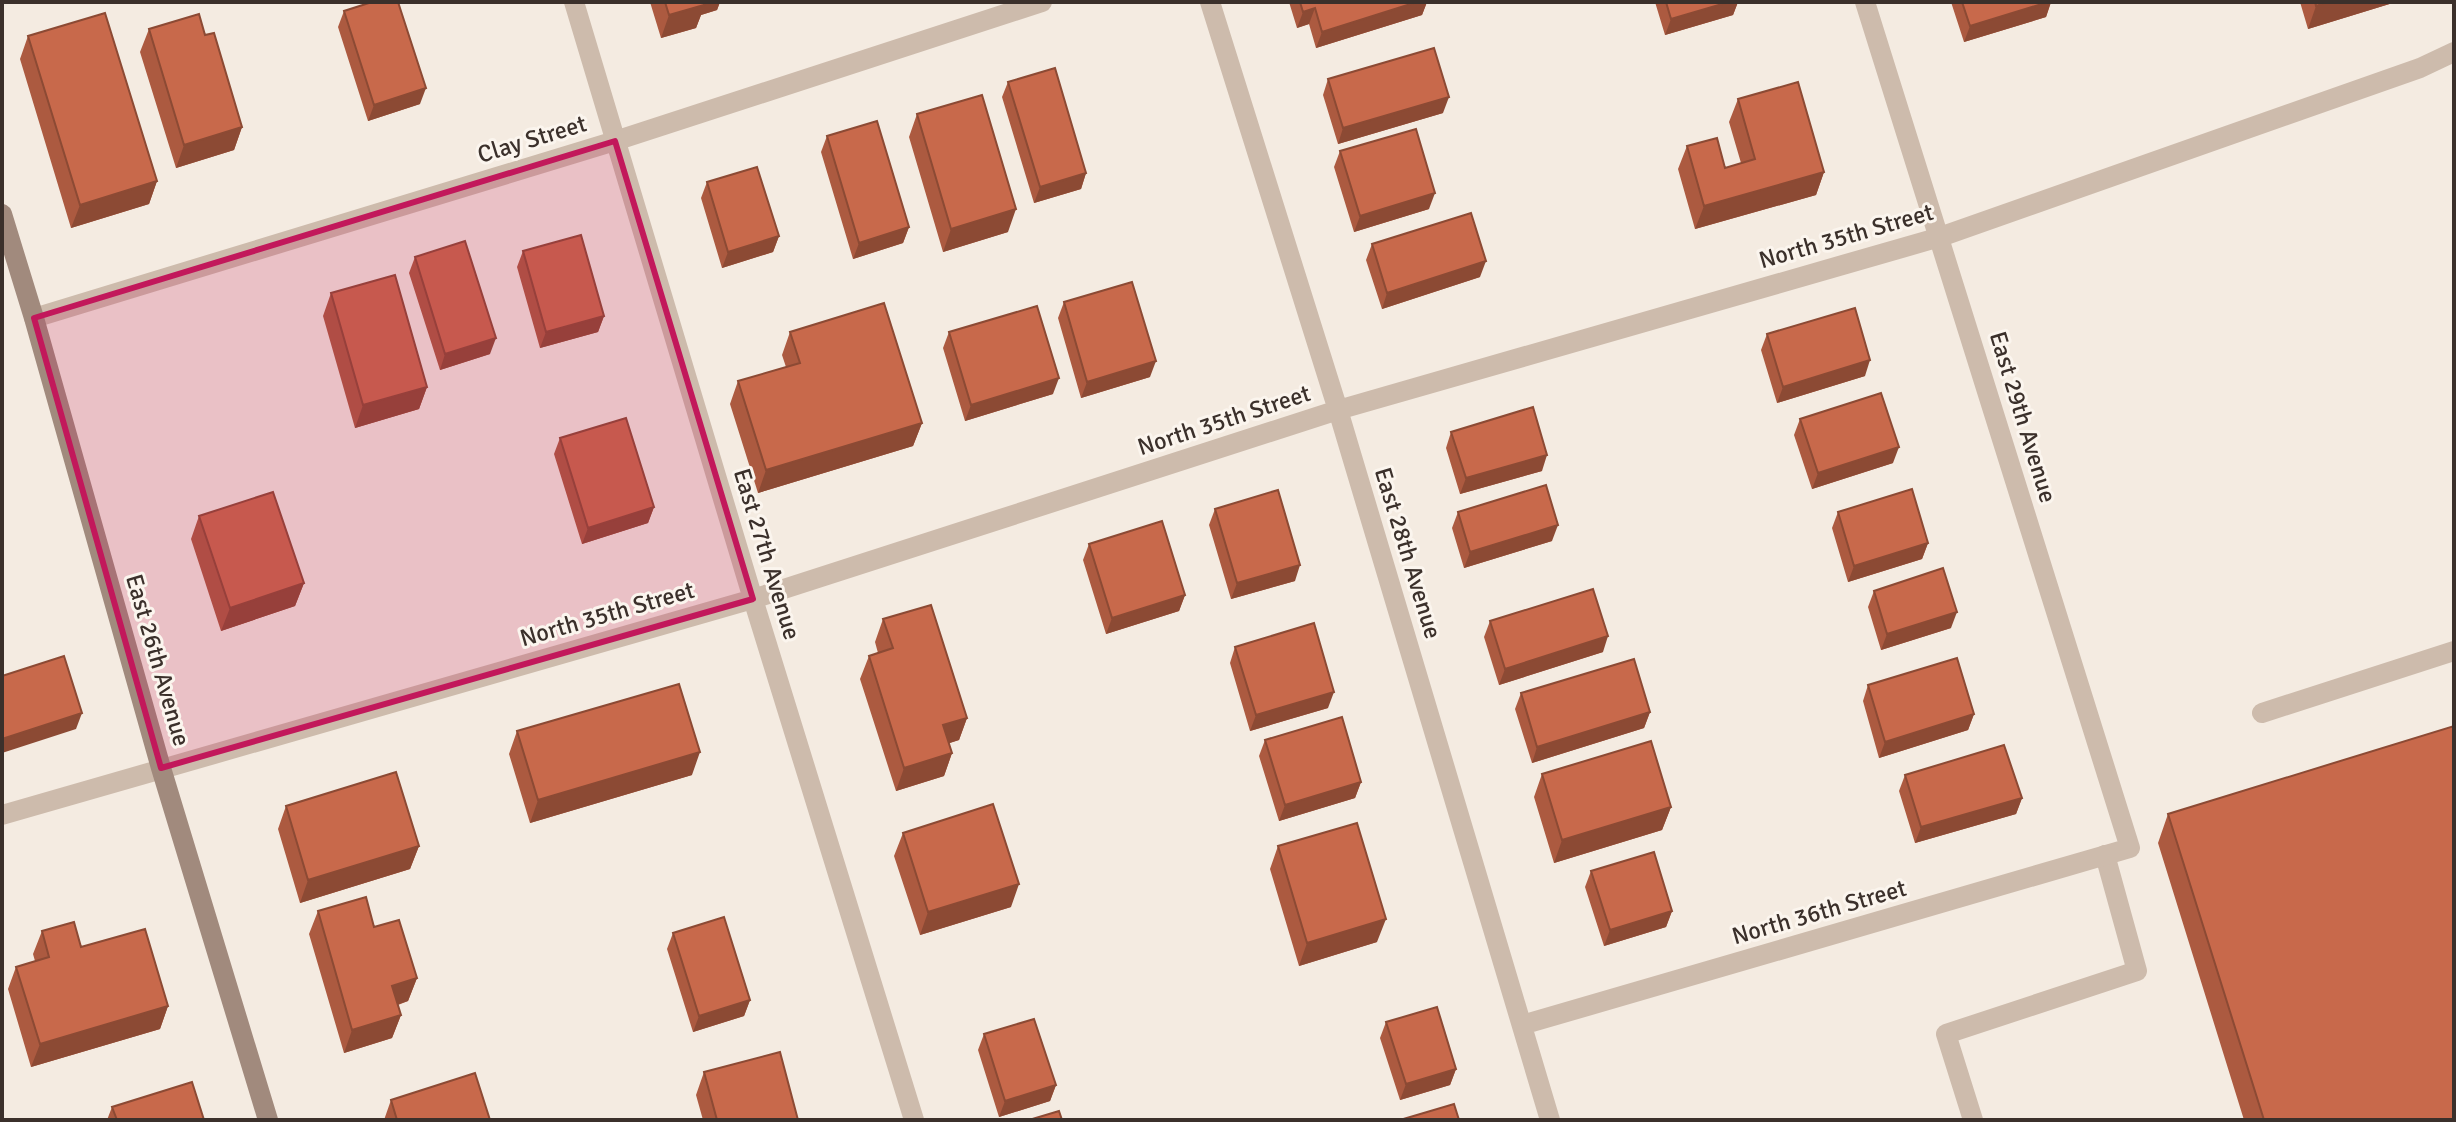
<svg xmlns="http://www.w3.org/2000/svg" width="2456" height="1122" viewBox="0 0 2456 1122" font-family="Signika,sans-serif">
<style>
.lines{fill:none;stroke-linecap:round;stroke-linejoin:round}
.lane{stroke:#cdbbac;stroke-width:20}
.street{stroke:#cdbbac;stroke-width:20}
.secondary{stroke:#a18a7d;stroke-width:20}
.wall{fill:#ac5a40}
.shaded-wall{fill:#8c4a34}
.building{fill:#c8694b;stroke:#8c4a34;stroke-width:2}
.marked{fill:#c2185b;fill-opacity:0.2;stroke:#c2185b;stroke-width:6;stroke-linejoin:round}
.labels{text-anchor:middle;dominant-baseline:central;stroke-width:6;stroke-linejoin:round;paint-order:stroke}
.street-label{font-size:24px;fill:#3b302b;stroke:#fbf5ee}
</style>
<rect width="100%" height="100%" fill="#f4ebe1"/>
<g class="lines">
<!-- lane -->
<path class="lane" d="M2262 713 2454 651
M1973 1120 1946 1034 2137 971 2105 855"/>
<!-- street -->
<path class="street" d="M574 2 753 599 914 1120
M1210 2 1338 410 1550 1120
M34 318 615 141 1042 2
M2 815 753 599 1338 410 1940 237 2420 68 2454 52
M1522 1025 2130 848 1865 2"/>
<!-- secondary -->
<path class="secondary" d="M2 214 34 318 161 768 268 1120"/>
</g>
<!-- wall -->
<path class="wall" d="M650 2H720L717 10 701 15 696 28 661 38Z
M1289 2H1427L1422 15 1316 48 1309 24 1297 28Z
M1655 2H1738L1733 15 1665 35Z
M1951 2H2051L2046 17 1964 42Z
M2300 2H2396L2308 29Z
M344 11 420 104 368 121 338 27Z
M149 29 205 35 242 127 234 150 176 168 140 52Z
M28 36 157 181 149 204 71 228 20 59Z
M1328 79 1443 113 1338 144 1323 95Z
M1008 82 1086 173 1081 189 1034 203 1002 97Z
M1738 99 1824 172 1816 195 1695 229 1678 169 1687 146 1725 168 1741 163 1729 122Z
M917 114 1008 232 943 252 909 137Z
M827 136 909 227 903 243 853 259 821 152Z
M1340 151 1429 209 1354 232 1334 167Z
M707 182 779 236 773 252 722 268 701 198Z
M1372 244 1480 277 1382 309 1366 260Z
M523 251 604 316 598 332 540 348 517 267Z
M415 257 490 354 440 370 409 273Z
M331 293 427 387 419 409 355 428 323 316Z
M1064 302 1150 377 1081 398 1058 318Z
M790 332 922 423 913 446 758 493 730 404 738 381 786 367 782 355Z
M949 332 1053 394 965 421 943 348Z
M1767 334 1865 376 1777 403 1761 350Z
M1800 419 1893 463 1812 489 1794 435Z
M1451 432 1542 471 1460 494 1446 448Z
M560 438 654 507 648 523 582 544 554 454Z
M1215 509 1295 581 1231 599 1209 525Z
M1458 512 1552 541 1464 568 1452 528Z
M1838 512 1928 543 1922 559 1848 582 1832 528Z
M199 516 304 583 295 606 221 631 191 539Z
M1089 544 1185 595 1179 611 1106 634 1083 560Z
M1874 591 1951 628 1881 650 1868 607Z
M883 619 967 718 959 740 949 743 952 753 944 776 896 791 860 679 869 656 878 653 875 642Z
M1490 621 1603 652 1499 685 1484 637Z
M1235 647 1328 708 1250 731 1230 663Z
M1868 685 1974 714 1968 730 1879 758 1863 701Z
M1521 693 1650 712 1644 728 1532 763 1515 709Z
M517 731 692 775 530 823 509 754Z
M1265 740 1361 782 1355 798 1279 821 1259 756Z
M1542 774 1671 807 1662 830 1554 863 1534 797Z
M1905 775 2022 798 2016 814 1915 843 1899 791Z
M286 806 419 846 410 869 300 903 278 829Z
M2168 814 2454 1120H2244L2158 843Z
M903 833 1011 907 920 935 894 856Z
M1278 846 1377 942 1299 966 1270 869Z
M1591 871 1672 911 1666 927 1604 946 1585 887Z
M318 911 374 927 417 978 408 1001 398 1005 401 1015 392 1038 344 1053 309 934Z
M42 931 81 947 168 1006 160 1029 31 1067 8 989 16 967 35 961 33 954Z
M673 933 750 1000 744 1016 693 1032 667 949Z
M1386 1022 1456 1069 1450 1085 1400 1100 1380 1038Z
M984 1034 1056 1085 1050 1101 999 1117 978 1050Z
M704 1072 798 1120H703L696 1095Z
M391 1100 490 1120H384Z
M112 1107 204 1120H107Z"/>
<!-- shaded-wall -->
<path class="shaded-wall" d="M698 2H720L717 10 701 15 696 28 661 38 669 15Z
M1417 2H1427L1422 15 1316 48 1322 32Z
M1729 2H1738L1733 15 1665 35 1671 19Z
M2048 2H2051L2046 17 1964 42 1970 26Z
M2328 2H2396L2308 29 2316 6Z
M1315 8 1309 24 1297 28 1303 12Z
M426 88 420 104 368 121 374 105Z
M1449 97 1443 113 1338 144 1343 128Z
M242 127 234 150 176 168 184 145Z
M1824 172 1816 195 1695 229 1704 206Z
M1086 173 1081 189 1034 203 1040 187Z
M157 181 149 204 71 228 80 205Z
M1435 193 1429 209 1354 232 1360 216Z
M1016 209 1008 232 943 252 951 229Z
M909 227 903 243 853 259 859 243Z
M779 236 773 252 722 268 728 252Z
M1486 261 1480 277 1382 309 1387 293Z
M604 316 598 332 540 348 546 332Z
M496 338 490 354 440 370 445 354Z
M1870 360 1865 376 1777 403 1783 387Z
M1156 361 1150 377 1081 398 1087 382Z
M1059 378 1053 394 965 421 971 405Z
M427 387 419 409 355 428 363 405Z
M922 423 913 446 758 493 766 470Z
M1899 447 1893 463 1812 489 1818 473Z
M1547 455 1542 471 1460 494 1466 478Z
M654 507 648 523 582 544 588 528Z
M1558 525 1552 541 1464 568 1470 552Z
M1928 543 1922 559 1848 582 1854 566Z
M1300 565 1295 581 1231 599 1237 583Z
M304 583 295 606 221 631 230 608Z
M1185 595 1179 611 1106 634 1112 618Z
M1957 612 1951 628 1881 650 1887 634Z
M1608 636 1603 652 1499 685 1505 669Z
M1334 692 1328 708 1250 731 1256 715Z
M1650 712 1644 728 1532 763 1537 747Z
M82 713 76 729 2 753V739Z
M1974 714 1968 730 1879 758 1885 742Z
M967 718 959 740 935 748 943 725Z
M700 752 692 775 530 823 538 800Z
M952 753 944 776 896 791 904 768Z
M1361 782 1355 798 1279 821 1285 805Z
M2022 798 2016 814 1915 843 1921 827Z
M1671 807 1662 830 1554 863 1562 840Z
M419 846 410 869 300 903 308 880Z
M1019 884 1011 907 920 935 928 912Z
M1672 911 1666 927 1604 946 1610 930Z
M1386 919 1377 942 1299 966 1307 943Z
M417 978 408 1001 384 1009 392 986Z
M750 1000 744 1016 693 1032 699 1016Z
M168 1006 160 1029 31 1067 40 1044Z
M401 1015 392 1038 344 1053 352 1030Z
M1456 1069 1450 1085 1400 1100 1406 1084Z
M1056 1085 1050 1101 999 1117 1005 1101Z"/>
<!-- building -->
<path class="building" d="M372 2H398L426 88 374 105 344 11Z
M665 2H703L704 5 669 15Z
M1300 2H1417L1322 32 1315 8 1303 12Z
M1666 2H1729L1671 19Z
M1962 2H2048L1970 26Z
M2315 2H2328L2316 6Z
M105 13 157 181 80 205 28 36Z
M199 14 205 35 214 33 242 127 184 145 149 29Z
M1434 48 1449 97 1343 128 1328 79Z
M1055 68 1086 173 1040 187 1008 82Z
M1798 82 1824 172 1704 206 1687 146 1717 138 1725 168 1755 159 1738 99Z
M982 95 1016 209 951 229 917 114Z
M877 121 909 227 859 243 827 136Z
M1416 129 1435 193 1360 216 1340 151Z
M757 167 779 236 728 252 707 182Z
M1471 213 1486 261 1387 293 1372 244Z
M581 235 604 316 546 332 523 251Z
M465 241 496 338 445 354 415 257Z
M395 275 427 387 363 405 331 293Z
M1132 282 1156 361 1087 382 1064 302Z
M884 303 922 423 766 470 738 381 800 363 790 332Z
M1037 306 1059 378 971 405 949 332Z
M1855 308 1870 360 1783 387 1767 334Z
M1881 393 1899 447 1818 473 1800 419Z
M1533 407 1547 455 1466 478 1451 432Z
M626 418 654 507 588 528 560 438Z
M1546 485 1558 525 1470 552 1458 512Z
M1912 489 1928 543 1854 566 1838 512Z
M1278 490 1300 565 1237 583 1215 509Z
M273 492 304 583 230 608 199 516Z
M1162 521 1185 595 1112 618 1089 544Z
M1943 568 1957 612 1887 634 1874 591Z
M1593 589 1608 636 1505 669 1490 621Z
M931 605 967 718 943 725 952 753 904 768 869 656 893 648 883 619Z
M1314 623 1334 692 1256 715 1235 647Z
M64 656 82 713 2 739V676Z
M1957 658 1974 714 1885 742 1868 685Z
M1634 659 1650 712 1537 747 1521 693Z
M679 684 700 752 538 800 517 731Z
M1342 717 1361 782 1285 805 1265 740Z
M2454 726V1120H2264L2168 814Z
M1651 741 1671 807 1562 840 1542 774Z
M2004 745 2022 798 1921 827 1905 775Z
M396 772 419 846 308 880 286 806Z
M993 804 1019 884 928 912 903 833Z
M1357 823 1386 919 1307 943 1278 846Z
M1654 852 1672 911 1610 930 1591 871Z
M366 897 374 927 399 920 417 978 392 986 401 1015 352 1030 318 911Z
M724 917 750 1000 699 1016 673 933Z
M74 922 81 947 145 929 168 1006 40 1044 16 967 49 957 42 931Z
M1437 1007 1456 1069 1406 1084 1386 1022Z
M1034 1019 1056 1085 1005 1101 984 1034Z
M780 1052 798 1120H717L704 1072Z
M475 1073 490 1120H397L391 1100Z
M192 1082 204 1120H117L112 1107Z
M1454 1104 1459 1120H1400Z
M1059 1111 1062 1120H1029Z"/>
<!-- marked area -->
<path class="marked" d="M615 141 753 599 161 768 34 318Z"/>
<g class="labels">
<!-- street labels -->
<g class="street-label">
<text transform="translate(532 139) rotate(-17)">Clay Street</text>
<text transform="translate(1846 236) rotate(-16)">North 35th Street</text>
<text transform="translate(2023 417) rotate(73)">East 29th Avenue</text>
<text transform="translate(1224 420) rotate(-18)">North 35th Street</text>
<text transform="translate(1408 553) rotate(73)">East 28th Avenue</text>
<text transform="translate(767 554) rotate(73)">East 27th Avenue</text>
<text transform="translate(607 614) rotate(-16)">North 35th Street</text>
<text transform="translate(158 660) rotate(74)">East 26th Avenue</text>
<text transform="translate(1819 912) rotate(-16)">North 36th Street</text>
</g>
</g>
<!-- border -->
<rect width="2456" height="1122" fill="none" stroke="#3b302b" stroke-width="8"/>
</svg>
